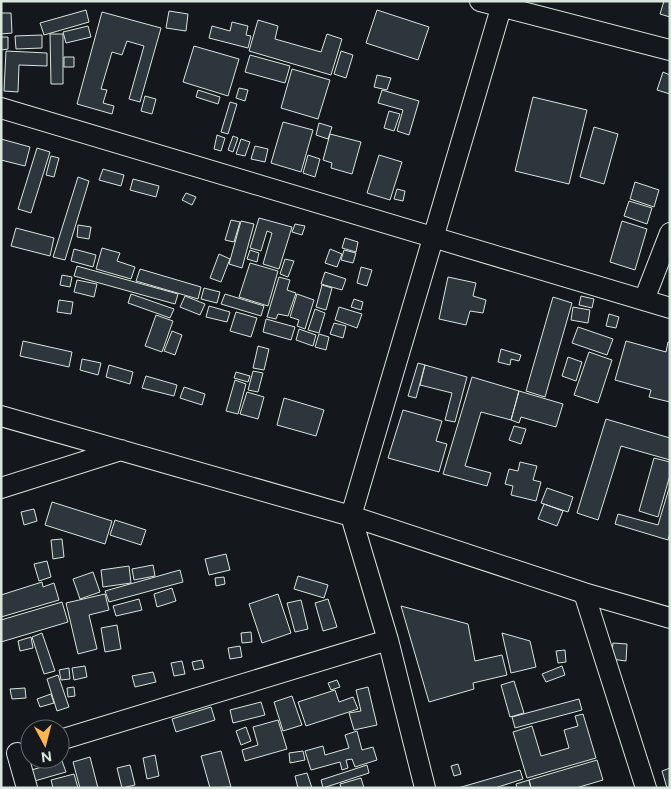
<svg xmlns="http://www.w3.org/2000/svg" width="671" height="789" viewBox="0 0 671 789" font-family="Figtree,sans-serif">
<style>
.building{fill:#2c363c;stroke:#d8e6dc}
.lines{fill:none;stroke-linecap:round;stroke-linejoin:round}
.street-casing{stroke:#d8e6dc;stroke-width:22}
.street{stroke:#14181c;stroke-width:20}
</style>
<rect width="100%" height="100%" fill="#14181c"/>
<!-- building -->
<path class="building" d="M664 1H670V17L660 14Z
M86 10 89 22 44 35 40 23Z
M377 10 429 27 418 60 366 43Z
M169 11 188 14 186 31 166 28Z
M102 12 161 28 140 102 129 99 144 46 127 41 122 55 112 52 101 89 107 90 103 103 114 106 112 114 77 104Z
M1 13H11L12 33 1 34Z
M258 20 278 26 275 39 321 52 327 34 342 39 331 75 249 51Z
M232 22 248 26 246 35 251 36 248 48 209 38 212 26 230 31Z
M88 26 91 37 66 43 63 32Z
M50 34H63V84H51Z
M42 35V48L16 49 15 36Z
M1 37H8V49L1 50Z
M194 46 239 59 228 96 183 82Z
M6 51 47 53V66L19 65 18 92 4 91Z
M341 51 353 55 346 78 334 74Z
M250 55 290 66 285 83 245 72Z
M64 57H74V67H64Z
M292 69 330 80 318 119 281 108Z
M663 72 670 75V94L657 90Z
M377 75 391 78 387 90 374 87Z
M239 88 248 90 245 101 236 98Z
M198 90 220 97 218 104 196 97Z
M382 90 419 101 409 135 397 131 403 110 378 103Z
M145 96 156 99 152 114 141 111Z
M533 97 587 110 569 184 515 171Z
M230 102 237 104 228 134 221 132Z
M389 111 400 114 394 131 384 128Z
M283 122 313 130 301 172 271 163Z
M319 123 332 127 328 139 316 135Z
M594 127 618 134 604 184 580 177Z
M330 134 361 142 352 174 331 168 332 163 323 160Z
M217 135 225 138 221 151 214 149Z
M233 136 238 138 233 152 228 150Z
M1 139 30 147 25 166 1 160Z
M241 139 250 142 245 156 236 154Z
M255 146 268 149 265 162 251 159Z
M37 148 50 152 31 213 18 209Z
M308 155 320 159 315 177 303 173Z
M379 155 402 162 390 200 367 193Z
M51 156 59 158 54 177 46 175Z
M103 169 124 175 121 186 99 180Z
M78 177 89 181 65 260 53 257Z
M133 179 159 186 156 197 130 190Z
M635 182 659 190 654 207 630 199Z
M397 189 405 191 403 201 394 199Z
M186 193 196 197 192 205 182 200Z
M629 201 652 208 647 224 624 216Z
M259 218 292 227 279 269 263 264 272 233 267 231 261 251 250 248Z
M231 220 240 222 234 242 225 240Z
M241 221 254 224 242 268 229 264Z
M622 221 647 229 635 270 610 262Z
M295 224 305 226 302 235 292 232Z
M78 225 91 227 89 239 77 237Z
M16 228 54 238 50 256 11 246Z
M345 238 358 242 356 252 342 248Z
M102 248 120 253 117 261 135 267 131 279 96 269Z
M74 249 96 255 93 267 71 261Z
M330 249 342 254 337 267 325 263Z
M250 250 259 253 257 262 247 259Z
M344 250 356 253 353 263 341 260Z
M219 254 230 259 221 282 210 278Z
M285 259 294 261 288 277 280 274Z
M250 263 278 271 268 306 239 297Z
M77 266 178 294 175 304 74 276Z
M361 267 372 270 367 286 357 283Z
M140 269 201 287 198 299 136 281Z
M325 272 346 279 342 290 321 284Z
M62 275 72 277 70 287 60 285Z
M279 277 290 280 287 290 296 293 288 316 278 314 276 319 267 317Z
M448 277 476 283 473 296 486 300 483 313 470 311 466 325 439 319Z
M77 280 97 284 94 297 74 292Z
M322 285 332 288 326 310 316 307Z
M204 288 220 292 217 303 201 299Z
M131 294 174 309 170 318 128 303Z
M225 294 264 306 261 316 221 304Z
M297 294 314 300 305 329 297 326 299 320 290 317Z
M185 296 205 304 200 315 180 307Z
M581 296 594 299 592 308 579 305Z
M553 297 572 303 545 397 526 391Z
M354 299 363 302 361 310 351 307Z
M59 300 73 302 71 314 57 312Z
M209 306 230 312 227 322 206 317Z
M339 307 362 314 357 328 335 320Z
M573 307 590 310 588 323 571 320Z
M315 309 325 313 319 333 308 330Z
M236 312 257 318 251 337 230 331Z
M609 314 619 317 616 328 606 326Z
M156 315 173 321 162 352 145 346Z
M266 319 295 327 291 340 263 332Z
M334 323 346 326 343 338 330 334Z
M578 327 613 339 607 355 572 343Z
M299 329 316 335 313 346 296 340Z
M172 331 182 335 175 355 164 351Z
M319 334 329 337 326 350 315 347Z
M23 341 72 352 69 367 20 356Z
M626 341 666 352 668 342H670V402L649 397 651 390 615 380Z
M258 346 269 349 264 370 253 368Z
M501 349 521 355 519 361 511 359 510 365 498 362Z
M589 352 612 360 598 403 574 395Z
M568 357 582 362 576 381 562 376Z
M82 359 101 363 98 375 80 370Z
M418 363 425 365 416 398 408 396Z
M109 365 133 372 130 384 106 377Z
M425 365 467 377 455 422 445 420 452 393 420 385Z
M253 371 263 373 258 392 248 390Z
M236 372 250 376 248 382 234 378Z
M146 376 177 385 174 396 142 388Z
M472 377 519 391 511 420 481 412 465 466 491 473 487 486 443 474Z
M235 380 246 384 238 414 226 411Z
M184 387 205 394 202 405 180 398Z
M519 391 563 404 556 427 521 417 519 423 511 420Z
M247 392 264 397 258 419 240 414Z
M284 398 324 410 316 436 277 425Z
M403 410 442 421 436 441 447 444 439 472 388 458Z
M606 419 670 438V460L621 446 598 520 577 513Z
M514 426 526 429 521 444 509 440Z
M654 458 670 462V475L658 517 639 511Z
M520 462 537 466 533 480 541 482 536 501 511 495 513 486 505 484 509 469 518 471Z
M670 485V533L668 540 615 524 618 514 658 525Z
M547 488 573 497 568 512 541 503Z
M52 502 112 521 105 544 45 525Z
M544 504 563 511 557 526 538 519Z
M34 509 37 521 24 525 21 512Z
M115 520 146 530 141 545 110 535Z
M62 539 64 557 53 559 51 540Z
M226 554 230 570 209 575 205 559Z
M47 561 51 577 39 581 34 564Z
M153 565 155 576 134 580 132 569Z
M129 566 131 583 103 587 101 570Z
M180 570 183 582 109 602 105 591Z
M93 572 100 592 80 599 73 579Z
M298 576 328 585 324 598 294 589Z
M224 577 225 584 216 586 215 578Z
M42 582 43 587 54 583 59 600 1 617V595Z
M172 588 176 601 157 607 154 594Z
M105 594 109 610 89 615 97 649 78 654 66 603Z
M278 594 291 633 262 643 249 604Z
M139 599 142 610 116 616 113 606Z
M328 599 337 627 323 631 315 603Z
M301 600 308 629 295 632 287 603Z
M62 602 68 622 1 642V620Z
M401 606 468 624 475 661 502 655 507 675 473 683 474 689 429 702Z
M117 625 121 649 105 652 101 628Z
M251 632 252 642 242 643 241 633Z
M42 633 55 671 44 674 32 637Z
M502 633 530 641 536 667 511 673Z
M31 637 33 648 20 651 18 641Z
M613 643 627 644 626 661 611 659Z
M240 646 242 657 230 659 228 648Z
M565 650 566 662 558 663 556 651Z
M202 660 204 668 194 670 192 662Z
M182 661 185 674 174 676 171 663Z
M85 666 87 677 74 680 72 668Z
M562 666 565 675 546 682 542 674Z
M69 668 70 679 61 680 59 670Z
M153 672 156 682 135 687 132 676Z
M58 675 69 707 57 711 47 679Z
M337 680 340 687 331 690 328 683Z
M514 681 524 713 510 717 501 685Z
M74 687 75 696 68 697 67 688Z
M368 687 377 725 354 730 349 713 361 711 356 690Z
M25 688 26 698 12 699 10 689Z
M335 690 339 702 353 697 358 709 306 726 298 702Z
M51 694 54 703 40 707 37 699Z
M292 696 302 725 283 731 274 702Z
M579 699 582 710 515 728 512 717Z
M261 702 265 715 233 723 230 710Z
M211 707 215 720 176 732 172 719Z
M583 714 596 758 527 778 513 732 532 726 541 756 569 748 564 730 578 726 575 716Z
M278 720 287 749 245 761 242 750 258 745 253 727Z
M246 727 251 741 241 745 236 731Z
M357 731 362 750 373 747 377 760 355 767 352 759 346 760 348 768 342 770 340 762 311 770 305 751 323 746 325 755 349 748 345 735Z
M221 751 231 787 210 788 201 756Z
M303 751 305 760 290 763 289 753Z
M155 755 159 776 147 779 143 758Z
M90 757 98 788H80L73 762Z
M597 760 603 780 576 788H531L529 780Z
M62 761 66 772 31 782 28 771Z
M458 764 461 774 454 776 451 766Z
M130 765 135 785 122 788 117 768Z
M367 765 369 773 323 788 321 780Z
M670 768V787L667 788 662 771Z
M520 770 523 779 495 788H458Z
M307 773 312 788H298L295 776Z
M74 774 78 788H53L51 780Z
M361 778 364 788H341L340 784Z
M529 780 531 788H517L516 784Z"/>
<g class="lines">
<defs>
<path id="street" d="M480 1 670 50
M1 108 670 308
M644 300 670 233
M1 416 351 516 584 593 670 618
M1 488 121 450
M584 593 646 788
M60 740 388 640
M17 753 27 788
M425 788 388 640 351 516 501 8"/>
</defs>
<!-- street casing -->
<use href="#street" class="street-casing"/>
<!-- street -->
<use href="#street" class="street"/>
</g>
<!-- border -->
<rect width="671" height="789" fill="none" stroke="#d8e6dc" stroke-width="5"/>
<!-- north arrow -->
<g transform="translate(45 744) rotate(173)"><circle r="24" fill="#14181c" stroke="#626a69"/>
<path d="M0-4L9 19L0 12L-9 19Z" fill="#ffb74d"/>
<text y="-8" font-size="14" font-weight="bold" text-anchor="middle" fill="#d8e6dc">N</text>
</g>
</svg>
